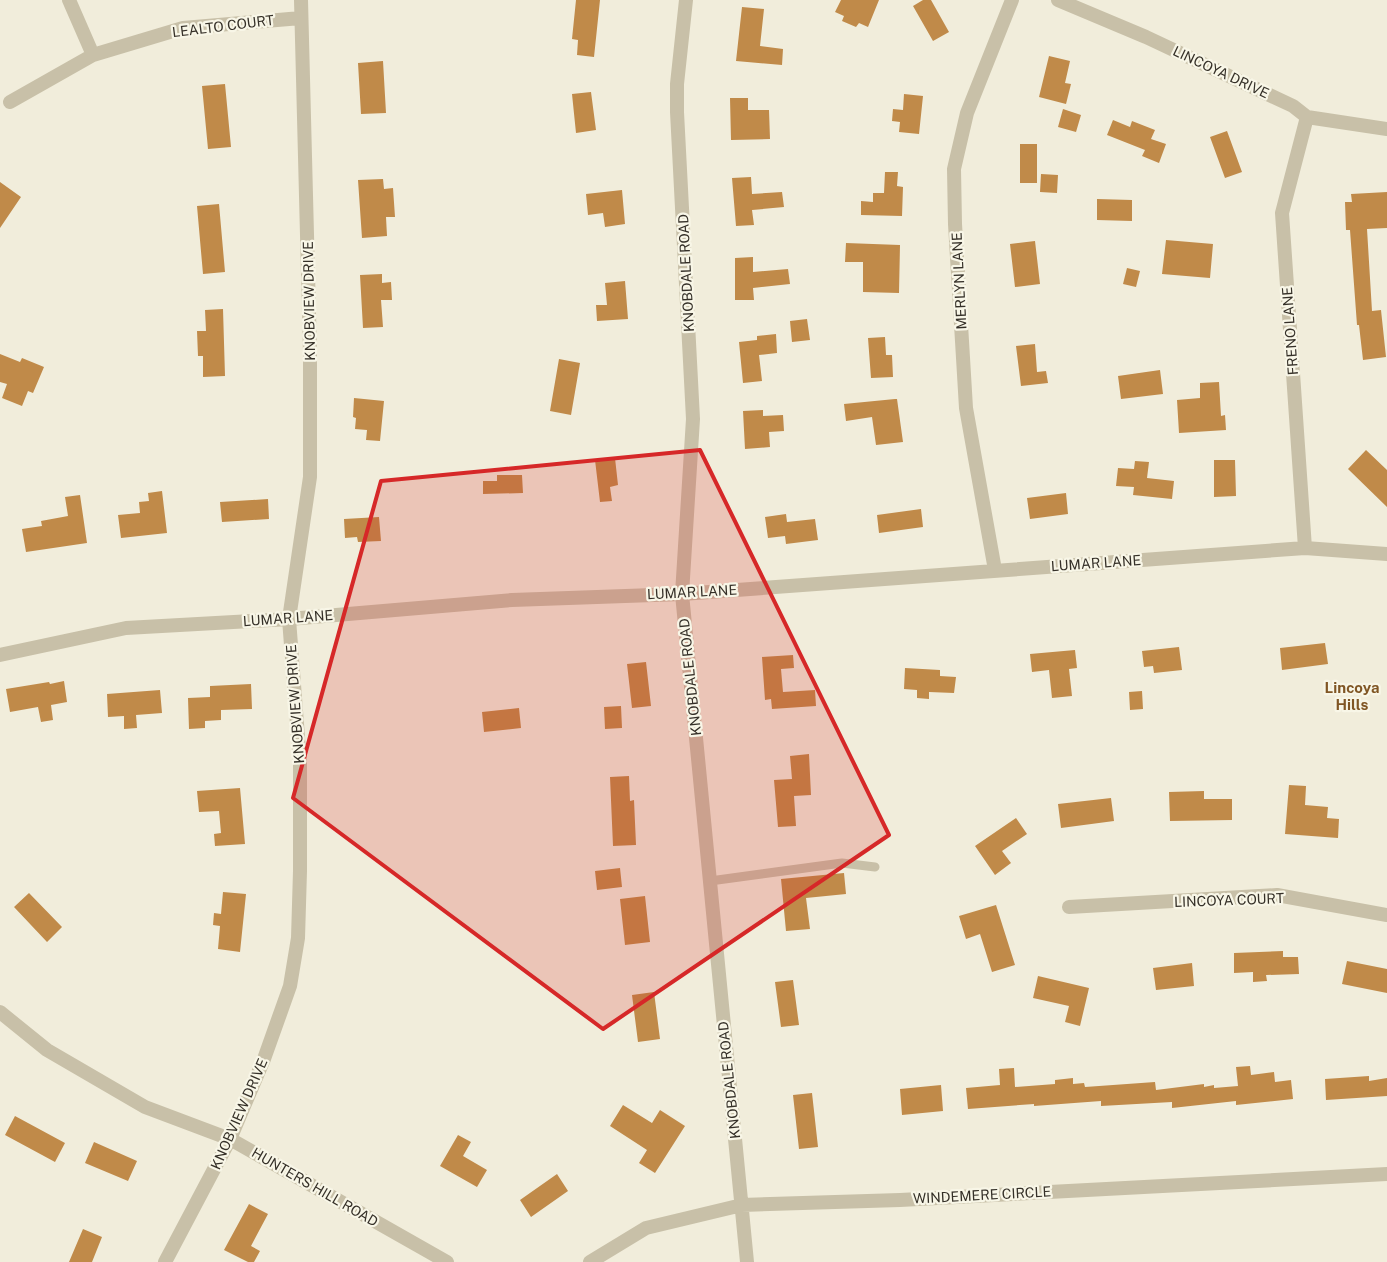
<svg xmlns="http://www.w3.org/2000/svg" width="1387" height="1262" viewBox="0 0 1387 1262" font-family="'Public Sans',sans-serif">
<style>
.building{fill:#c08a49}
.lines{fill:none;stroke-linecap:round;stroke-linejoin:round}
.service{stroke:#c8c0a8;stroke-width:9}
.minor{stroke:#c8c0a8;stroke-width:14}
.marked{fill:#d62828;fill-opacity:0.2;stroke:#d62828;stroke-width:4;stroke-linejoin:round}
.labels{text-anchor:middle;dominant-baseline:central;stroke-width:4.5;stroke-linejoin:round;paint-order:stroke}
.street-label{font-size:14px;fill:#353028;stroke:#f8f6e7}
.neighbourhood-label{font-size:15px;font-weight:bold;fill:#805624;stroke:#f8f6e7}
</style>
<rect width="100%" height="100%" fill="#f1eddb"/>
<!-- building -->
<path class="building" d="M576 0H600L594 57 577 55 578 40 572 39Z
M841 0H879L868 27 859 23 856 27 842 21 844 16 835 12Z
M923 0H931L949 32 933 41 913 6Z
M742 7 764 9 760 46 783 49 782 65 736 61Z
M1049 56 1070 61 1065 83 1071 84 1066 104 1039 97Z
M383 61 386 113 361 114 358 63Z
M225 84 231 147 208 149 202 86Z
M591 92 596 130 576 133 572 94Z
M904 94 923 96 919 134 899 132 900 122 892 121 893 109 903 110Z
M730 98H748V110H769L770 139 731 140Z
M1063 109 1081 115 1076 132 1058 127Z
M1113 120 1130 127 1132 121 1155 130 1151 139 1166 144 1159 163 1142 156 1145 150 1107 135Z
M1227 131 1242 172 1225 178 1210 137Z
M1020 144H1037V183H1020Z
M885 172H898L897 186 903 187 902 216 861 215V201L873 202V193H884Z
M1041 174 1058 175 1057 193 1040 192Z
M751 177 752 194 782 192 784 207 752 210 754 225 736 226 732 178Z
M383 179 384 189 393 188 395 217H386L387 236 362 238 358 180Z
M0 182 21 197 0 228Z
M622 190 625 224 605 227 603 213 588 215 586 194Z
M1387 192V228L1367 229 1372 311 1381 310 1386 357 1363 360 1359 325H1357L1350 230H1346L1345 202H1352L1351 194Z
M1097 199 1132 200V221L1097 220Z
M219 204 225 272 203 274 197 206Z
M1166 240 1213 244 1210 278 1162 274Z
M1035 241 1040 284 1015 287 1010 244Z
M846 243 900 245 899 293 863 292V262H845Z
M753 257V272L788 269 790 284 753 288 754 300H735V258Z
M1127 268 1140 271 1136 287 1123 284Z
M382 274V283L391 282 392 300H381L383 327 363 328 360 275Z
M625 281 628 319 597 321 596 305H607L605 283Z
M223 309 225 376 203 377V356H198L197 331H206L205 310Z
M807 319 810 340 792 342 790 321Z
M776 334 777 353 759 355 762 381 743 383 739 342 757 340V336Z
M885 337 886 355H892L893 377 871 378 868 338Z
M1035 344 1037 372 1046 371 1048 383 1021 386 1016 346Z
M0 354 20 362 22 358 44 367 33 393 28 391 22 406 2 398 7 384 0 382Z
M559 359 580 363 571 415 550 411Z
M1160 370 1163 394 1121 399 1118 376Z
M1219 382 1221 416 1225 415 1226 430 1179 433 1177 400 1200 398V383Z
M354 398 384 401 380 441 366 440 367 430 355 429 356 418 353 417Z
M895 399H897L903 442 876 445 872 417 846 421 844 404Z
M763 410V416L783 415 784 431 769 432 770 447 745 449 743 411Z
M1366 450 1387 470V507L1348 469Z
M615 458 618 485 610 487 612 501 600 502 595 460Z
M1214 460H1235L1236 496 1214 497Z
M1135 461 1149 462 1147 478 1174 481 1172 499 1133 495 1134 487 1116 486 1118 468 1134 469Z
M497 475H522L523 493 483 494V481H497Z
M162 491 167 533 121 538 118 515 140 513 139 502 149 501 148 493Z
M1066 493 1068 514 1030 519 1027 498Z
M80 495 87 543 26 552 22 529 42 526 41 521 68 516 65 497Z
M268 499 269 519 222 522 220 502Z
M921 509 923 527 879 533 877 515Z
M786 514 787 522 815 519 818 540 786 544 785 536 768 538 765 517Z
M379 517 381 541 358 542 357 537 345 538 344 519Z
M1325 643 1328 664 1282 670 1280 648Z
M1179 647 1182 670 1154 673 1153 666 1144 667 1142 651Z
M1075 650 1077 668 1069 669 1072 696 1052 698 1049 670 1032 672 1030 654Z
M793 655 794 668 781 669 783 692 815 690 816 706 772 709 771 699 765 700 762 657Z
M646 662 651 706 632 708 627 664Z
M905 668 940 670V676L956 677 954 693 929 692V699L917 698V690L904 689Z
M64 681 67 702 51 705 53 720 41 722 38 707 10 712 6 689 49 682 50 684Z
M251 684 252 709 221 710V720L205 721V728L189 729 188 698 210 697V686Z
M160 690 162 713 136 715 137 728 124 729V716L108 717 107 694Z
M1142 691 1143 709 1130 710 1129 692Z
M621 706 622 728 605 729 604 707Z
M519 708 521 728 484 732 482 712Z
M809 754 811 795 794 796 796 826 778 827 774 780 792 779 790 756Z
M629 776 630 801 634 800 636 845 613 846 610 777Z
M1289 785 1306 786 1305 805 1328 807 1327 818 1339 819 1338 838 1285 834Z
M240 788 245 844 215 846 214 834 221 833 219 811 199 812 197 791Z
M1204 791V799H1232V820L1170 821 1169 792Z
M1111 798 1114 821 1061 828 1058 804Z
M1016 818 1027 834 1002 851 1011 863 995 875 975 846Z
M620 868 622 887 597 890 595 871Z
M844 873 846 894 806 898 810 929 786 931 781 879Z
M223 892 246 894 240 952 218 949 220 926 213 925 214 913 221 914Z
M29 893 62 927 47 942 14 907Z
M645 896 650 942 625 945 620 899Z
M996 905 1015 965 992 972 980 934 966 939 959 916Z
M1283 951V957H1298L1299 974 1266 975 1267 981 1253 982V972L1234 973V953Z
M1347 961 1387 969V993L1342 984Z
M1192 963 1194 986 1156 990 1153 968Z
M1038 976 1089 988 1080 1026 1065 1022 1069 1006 1033 998Z
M793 980 799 1025 781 1027 775 982Z
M654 992 660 1039 638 1042 632 995Z
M1250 1066 1251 1075 1274 1072 1275 1082 1291 1080 1293 1099 1236 1105V1101L1172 1108V1102L1101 1106V1101L1034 1106V1104L968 1109 966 1088 1000 1085 999 1069 1014 1068 1015 1087 1055 1084V1080L1073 1078V1084L1084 1083 1085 1087 1155 1082 1156 1090 1204 1084V1087L1214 1085V1088L1238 1086 1236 1067Z
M1369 1076V1081L1387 1078V1096L1326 1100 1325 1079Z
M941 1085 943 1111 902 1115 900 1089Z
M812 1093 818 1147 799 1149 793 1095Z
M623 1105 652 1123 660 1110 685 1126 655 1173 639 1163 647 1150 610 1126Z
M15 1116 65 1143 55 1162 5 1135Z
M458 1135 471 1142 463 1156 487 1170 477 1187 440 1166Z
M94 1142 137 1161 128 1181 85 1163Z
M557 1174 568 1191 531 1217 520 1200Z
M249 1204 268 1214 251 1246 260 1251 254 1262H248L224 1250Z
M83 1229 102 1237 92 1262H69Z"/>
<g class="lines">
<!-- service -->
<path class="service" d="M710 881 842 863 875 867"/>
<!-- minor -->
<path class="minor" d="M69 0 93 55
M686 0 677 84V112L693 419 682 594 747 1262
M1058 0 1146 37 1293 106 1307 117 1387 129
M10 102 93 55 183 28 301 18
M1305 548 1282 213 1307 117
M995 570 966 408 955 224 954 169 967 113 1012 0
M0 655 126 628 289 619 512 600 682 594 1305 548 1387 554
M1069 907 1277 895 1387 915
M0 1012 47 1050 145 1107 230 1139 447 1262
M165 1262 230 1139 264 1059 290 986 298 938 300 871V763L289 619 310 477V352L301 0
M590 1262 646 1228 742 1205 900 1200 1387 1174"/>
</g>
<!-- marked area -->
<path class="marked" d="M700 450 889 835 603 1029 293 798 381 481Z"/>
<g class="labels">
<!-- street labels -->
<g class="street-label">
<text transform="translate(223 26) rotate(-7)">LEALTO COURT</text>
<text transform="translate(1221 72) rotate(25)">LINCOYA DRIVE</text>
<text transform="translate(686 273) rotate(-93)">KNOBDALE ROAD</text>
<text transform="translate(959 281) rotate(-93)">MERLYN LANE</text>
<text transform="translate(309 301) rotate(-91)">KNOBVIEW DRIVE</text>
<text transform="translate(1290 331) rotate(-94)">FRENO LANE</text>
<text transform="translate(1096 563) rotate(-4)">LUMAR LANE</text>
<text transform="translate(692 592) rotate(-3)">LUMAR LANE</text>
<text transform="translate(288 618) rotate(-4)">LUMAR LANE</text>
<text transform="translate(690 677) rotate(-96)">KNOBDALE ROAD</text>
<text transform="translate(295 704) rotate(-94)">KNOBVIEW DRIVE</text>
<text transform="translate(1229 900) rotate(-2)">LINCOYA COURT</text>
<text transform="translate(729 1080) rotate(-96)">KNOBDALE ROAD</text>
<text transform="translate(239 1114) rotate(-66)">KNOBVIEW DRIVE</text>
<text transform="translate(315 1187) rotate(30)">HUNTERS HILL ROAD</text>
<text transform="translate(982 1195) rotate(-3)">WINDEMERE CIRCLE</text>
</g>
<!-- neighbourhood labels -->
<g class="neighbourhood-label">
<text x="1352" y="687">Lincoya<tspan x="1352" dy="17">Hills</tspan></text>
</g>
</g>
</svg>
